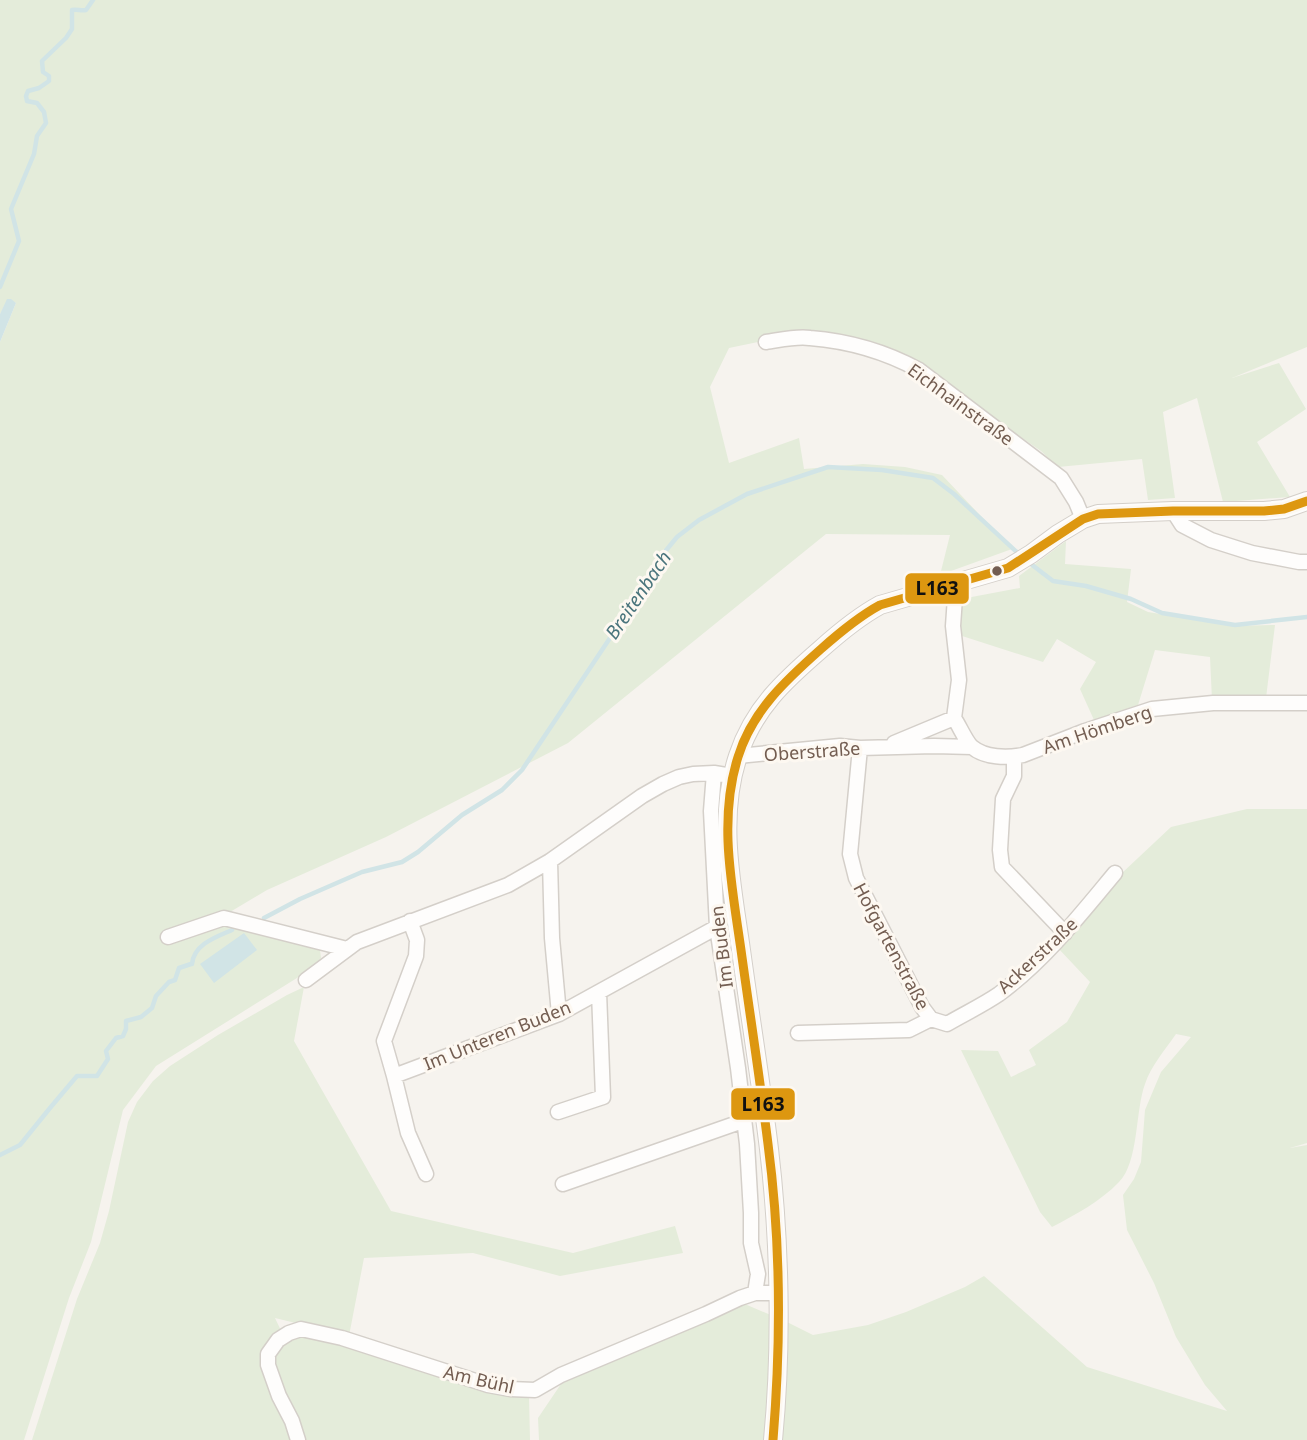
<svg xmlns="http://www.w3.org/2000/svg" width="1307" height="1440" viewBox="0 0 1307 1440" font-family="'Noto Sans',sans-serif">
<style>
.green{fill:#e4ecda}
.water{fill:#d1e4e6}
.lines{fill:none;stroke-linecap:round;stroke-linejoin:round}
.stream{stroke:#d1e4e6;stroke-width:4.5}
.minor-casing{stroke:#d4cfc9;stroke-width:17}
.tertiary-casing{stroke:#d4cfc9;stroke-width:20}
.minor{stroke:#fefdfc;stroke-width:14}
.tertiary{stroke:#fefdfc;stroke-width:18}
.bus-1-casing{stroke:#fdf8f1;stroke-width:14}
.bus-1{stroke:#dd9710;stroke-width:9}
.bus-dot{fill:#735d51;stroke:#fdf8f1;stroke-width:2.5}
.labels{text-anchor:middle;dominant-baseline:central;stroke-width:6;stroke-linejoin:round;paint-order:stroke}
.street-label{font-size:18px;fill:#735d51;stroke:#fdf8f1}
.water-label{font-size:19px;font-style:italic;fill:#49747c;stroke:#fdf8f1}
.line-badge{stroke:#fdf8f1;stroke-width:2.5}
.pale-badge-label{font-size:19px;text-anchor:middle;font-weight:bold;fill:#111}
</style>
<rect width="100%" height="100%" fill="#f6f3ee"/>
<!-- green -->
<path class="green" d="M0 0H1307V347L1232 378 1279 363 1306 409 1257 442 1290 497 1223 502 1197 398 1163 412 1175 498 1148 500 1142 459 1058 467 1041 451 901 355 807 332 729 348 710 387 729 463 799 438 804 469 863 464 905 467 942 475 1012 549 940 575 950 535 826 534 568 743 386 837 267 890 225 915V920L320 950 321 958 313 968 156 1066 123 1110 91 1242 69 1298 24 1440H0V342L16 303 8 299 0 314Z
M1066 541 1065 564 1131 569 1127 602 1148 612 1233 626 1275 625 1266 698 1212 700 1210 657 1155 650 1138 705 1094 720 1080 689 1096 662 1057 639 1043 662 959 635 961 599 1020 588 1019 576Z
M1247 809H1307V1143L1290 1148 1307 1145V1440H776L783 1320 813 1335 868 1325 906 1312 965 1287 984 1276 1087 1367 1227 1411 1205 1385 1176 1337 1154 1283 1127 1230 1123 1195 1134 1179 1141 1162 1145 1110 1161 1072 1191 1037 1176 1034C1165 1050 1151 1066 1145 1084 1135 1111 1139 1162 1119 1182 1101 1201 1075 1215 1052 1227L1040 1212 961 1050 998 1051 1011 1077 1036 1065 1029 1050 1067 1022 1090 982 1057 947 1122 873 1171 827Z
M304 987 294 1041 391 1211 573 1253 675 1226 683 1253 560 1276 473 1253 364 1258 349 1336 275 1318 286 1341 307 1335 489 1392 529 1396 530 1440H32L77 1299 100 1243 109 1211 128 1122 137 1102 153 1081 170 1066 218 1035 287 995Z
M740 1302 773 1316 767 1440H539L538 1418 563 1381Z"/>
<!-- water -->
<path class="water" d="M7 299H11L16 303 0 342V314Z
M244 933 257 950 214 983 200 964Z"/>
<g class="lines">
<!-- stream -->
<path class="stream" d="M0 287 19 241 11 209 34 154 37 136 46 123 44 112 37 103 27 101 26 96 28 91 39 88 49 81V76L43 72 42 61 66 38 72 29V10C77 9 81 11 86 10L93 0
M1027 561 1053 581 1086 586 1131 599 1162 613 1235 625 1307 617
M264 918 300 899 362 872 402 862 418 852 462 815 502 790 522 770 650 578 659 559 677 537 699 520 747 494 828 467 882 470 933 478 954 494 1021 556
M192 964C194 944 216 937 232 930
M0 1155 20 1145 50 1108 77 1076H97L108 1059 106 1051 116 1038 123 1036 126 1029V1021L141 1017 152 1008 156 996 169 982 175 980 179 968 191 964"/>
<defs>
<path id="minor" d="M766 342C780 340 796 336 810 338 848 341 886 352 919 370L1061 478 1076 502 1083 519
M1173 511 1182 525 1211 540 1252 553 1299 562H1307
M954 718C959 725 966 742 972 747 985 758 1007 758 1023 755L1085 731 1152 709 1213 703H1307
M954 718 959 680 953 626 956 583
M894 743 954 718
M860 748 850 854 856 878 922 1007 931 1019 947 1024C964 1014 983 1005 999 994 1044 961 1080 915 1115 873
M738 756 840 746 860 748 934 746 972 747
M1014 757V776L1003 799 1000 850 1002 867 1065 933
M714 773 711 811 717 927 738 1068 747 1144 751 1213V1243L758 1274 755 1293
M550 861 552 938 559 1014
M410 921 417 940 416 956 384 1041 394 1076 559 1014 717 927
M168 937 224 918 347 949
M306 980 357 942 508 885 550 861 642 796 663 784 679 777 693 774 714 773 732 776
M798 1033 909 1030 931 1019
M394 1076 408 1133 426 1174
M558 1112 603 1097 599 992
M563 1184 743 1121
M298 1440 292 1421 279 1396 268 1365V1354L278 1340 289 1333 301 1329 342 1338 488 1385 510 1389 535 1390 561 1375 706 1314 740 1298 755 1293H777"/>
<path id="tertiary" d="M773 1440C782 1347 780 1242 769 1149 761 1083 750 1016 741 950 732 886 717 819 738 756 754 708 784 681 821 649 840 632 858 617 880 605L1008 568 1031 554 1058 534 1083 519 1098 514 1173 511H1264L1284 509 1307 501"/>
</defs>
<!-- minor casing -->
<use href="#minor" class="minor-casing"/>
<!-- tertiary casing -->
<use href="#tertiary" class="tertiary-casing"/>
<!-- minor -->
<use href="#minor" class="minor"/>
<!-- tertiary -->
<use href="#tertiary" class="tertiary"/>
<defs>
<path id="bus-1" d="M773 1440C781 1342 781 1242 768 1144 760 1080 750 1015 741 950 732 886 718 820 738 757 752 711 786 680 821 649 839 633 858 617 880 605L1008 568 1083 519 1098 514 1173 511H1264L1284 509 1307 501"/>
</defs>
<!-- bus-1 casing -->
<use href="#bus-1" class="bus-1-casing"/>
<!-- bus-1 -->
<use href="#bus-1" class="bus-1"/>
</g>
<!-- markers -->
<circle class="bus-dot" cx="997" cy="571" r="6"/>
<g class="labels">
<!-- street labels -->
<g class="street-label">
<text transform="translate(961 404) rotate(36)">Eichhainstraße</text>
<text transform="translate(1097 729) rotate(-19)">Am Hömberg</text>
<text transform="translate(812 751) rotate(-4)">Oberstraße</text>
<text transform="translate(892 946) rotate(62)">Hofgartenstraße</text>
<text transform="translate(721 947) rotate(-97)">Im Buden</text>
<text transform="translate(1037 955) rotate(-43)">Ackerstraße</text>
<text transform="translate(497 1035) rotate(-22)">Im Unteren Buden</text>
<text transform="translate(479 1379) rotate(13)">Am Bühl</text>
</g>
<!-- water labels -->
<g class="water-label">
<text transform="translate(638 595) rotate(-56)">Breitenbach</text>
</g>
</g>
<g class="line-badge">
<rect x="904" y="572" width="66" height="33" rx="7" fill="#dd9710"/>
<rect x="730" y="1087" width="66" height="34" rx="7" fill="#dd9710"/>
</g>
<g class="pale-badge-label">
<text x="937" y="595">L163</text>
<text x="763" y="1111">L163</text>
</g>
</svg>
